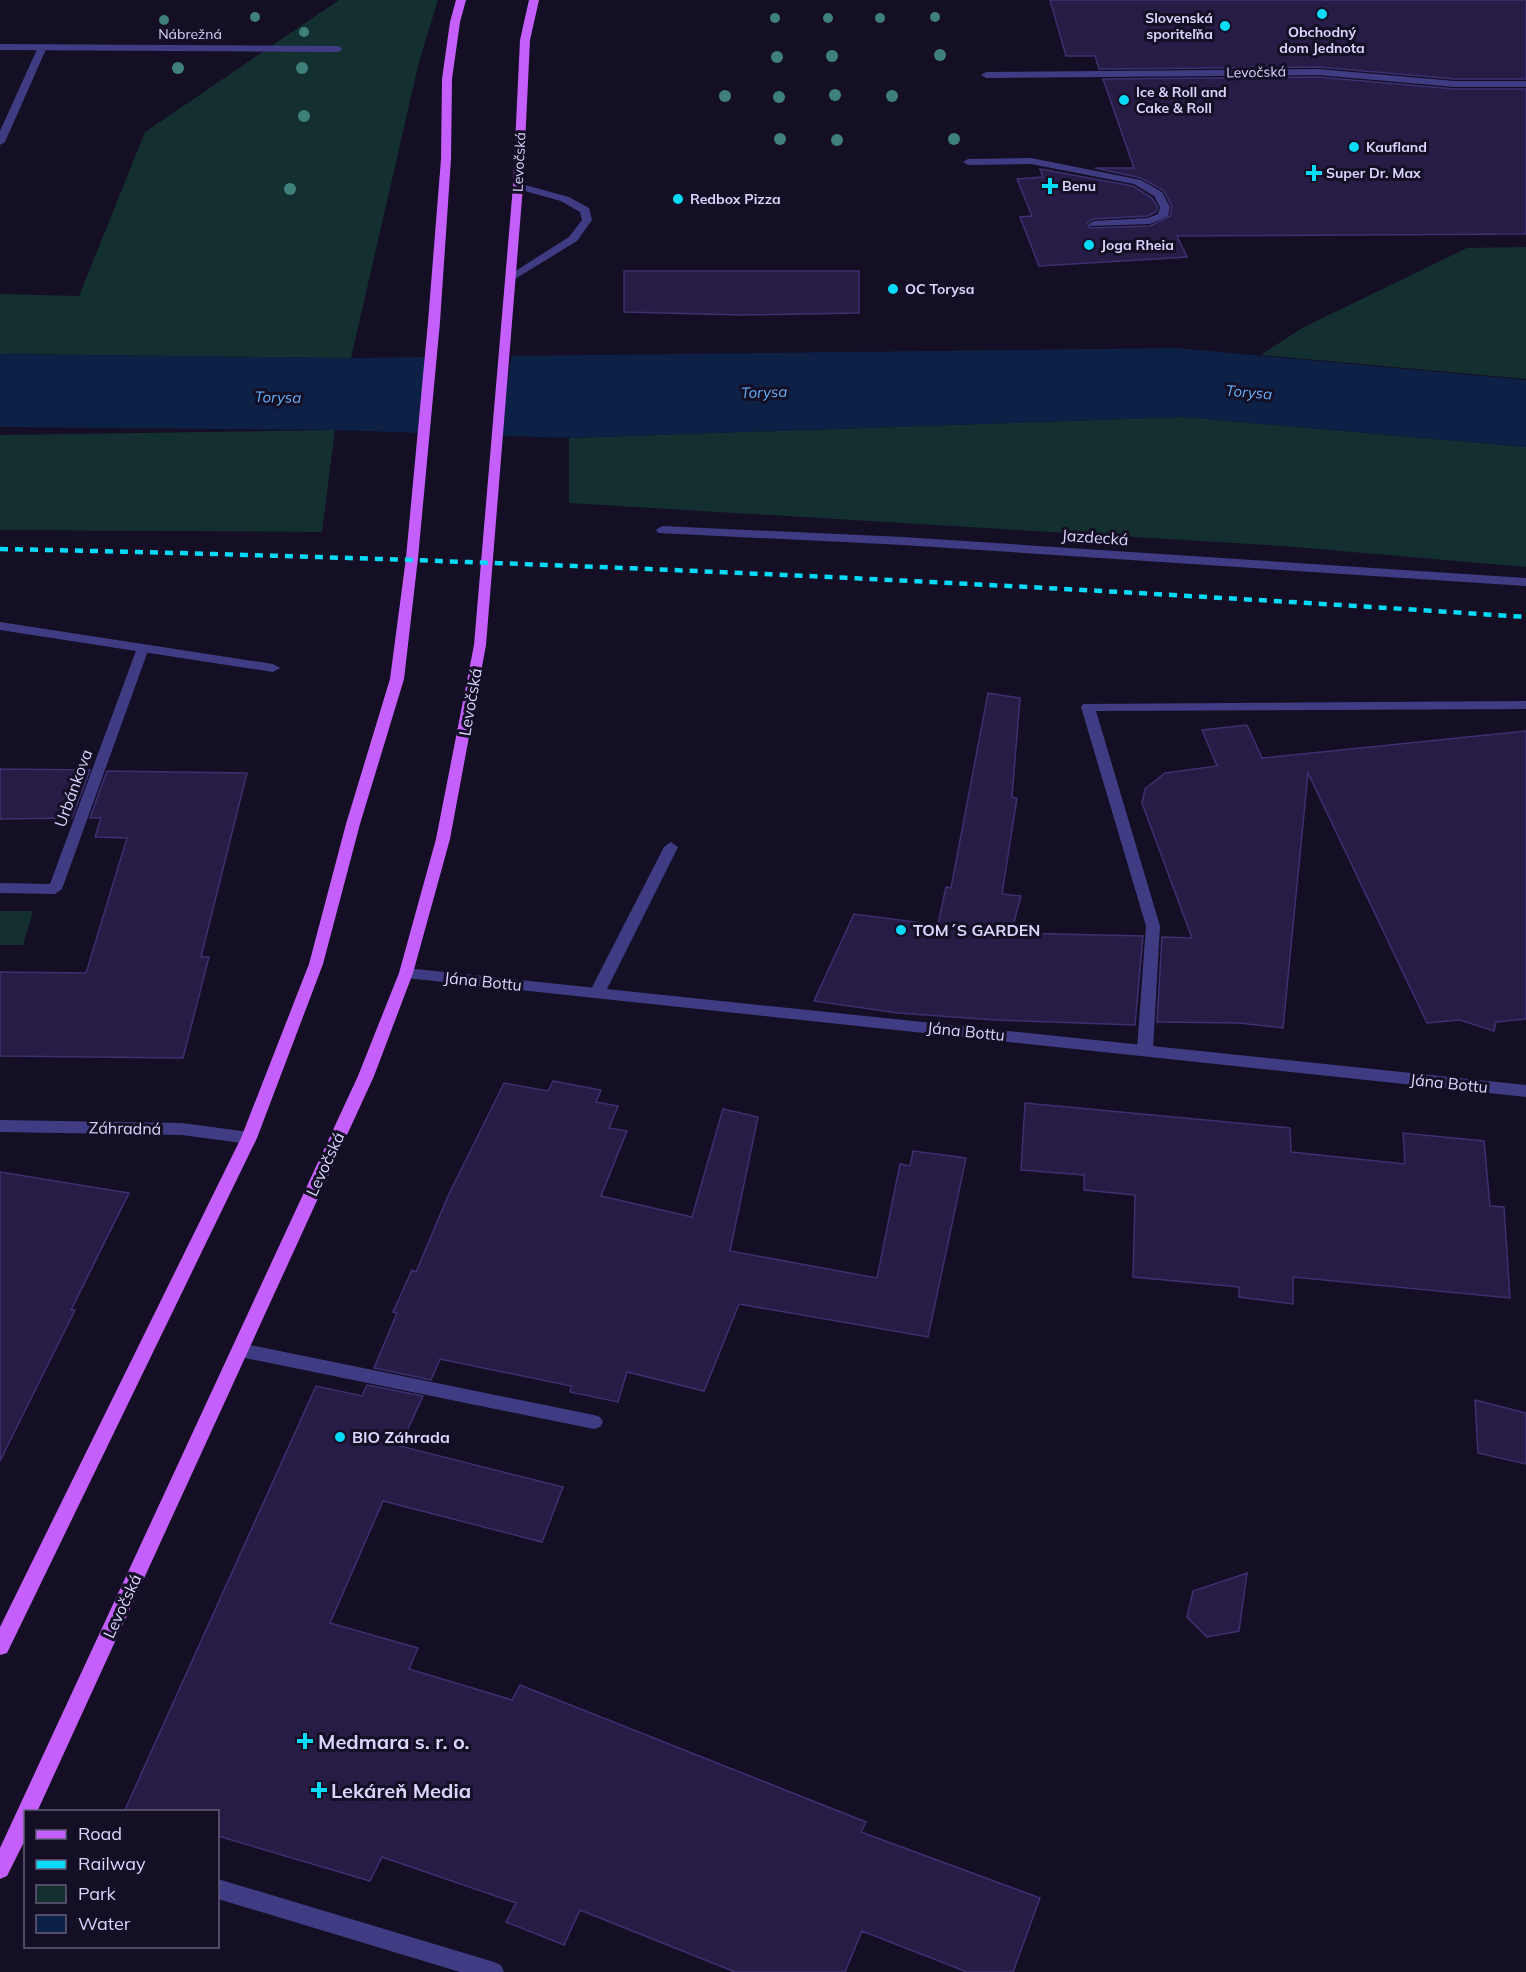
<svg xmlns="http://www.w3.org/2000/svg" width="1526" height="1972" viewBox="0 0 1526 1972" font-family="Mulish,sans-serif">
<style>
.green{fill:#132f2f}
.water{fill:#0d2146}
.pier{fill:#140f25}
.building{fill:#261c46;stroke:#3e2f71;stroke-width:1.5}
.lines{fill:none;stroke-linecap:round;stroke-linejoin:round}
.lane{fill:#403c83;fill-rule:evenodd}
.street{fill:#403c83;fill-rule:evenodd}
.primary{fill:#c55ffb;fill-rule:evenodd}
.rail{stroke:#06daf9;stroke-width:4.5;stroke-dasharray:8 7;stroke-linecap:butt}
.tree{fill:#3f807b}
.poi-dot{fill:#06daf9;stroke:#140f25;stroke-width:2}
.labels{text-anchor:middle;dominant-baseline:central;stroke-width:6;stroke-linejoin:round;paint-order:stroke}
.far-poi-label{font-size:14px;font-weight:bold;fill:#dbd5fe;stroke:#140f25;text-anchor:start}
.far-street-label{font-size:14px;fill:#dbd5fe;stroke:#140f25}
.far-water-label{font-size:15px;font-style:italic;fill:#65b2fb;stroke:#140f25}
.street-label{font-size:16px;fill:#dbd5fe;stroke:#140f25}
.poi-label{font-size:16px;font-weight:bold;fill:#dbd5fe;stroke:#140f25;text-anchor:start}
.near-poi-label{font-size:20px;font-weight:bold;fill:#dbd5fe;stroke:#140f25;text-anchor:start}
</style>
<rect width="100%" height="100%" fill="#140f25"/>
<!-- green -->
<path class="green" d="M339 0H438L419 62 351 358 0 354V294L79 296 145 132Z
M1526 247V379L1261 355 1302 328 1467 248Z
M1184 417 1526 447V567L1283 546 569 503V438Z
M335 430 322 532 0 530V435Z
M0 911H33L23 945H0Z"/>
<!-- water -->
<path class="water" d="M1177 348 1526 380V447L1184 417 569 438 335 430 0 427V354L351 358Z"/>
<!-- pier -->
<path class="pier" d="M512 353 499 438 424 436 432 354Z"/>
<!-- building -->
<path class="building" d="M1050 0H1526V79H1455L1318 67 1099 69 1095 56H1066Z
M1318 77 1455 89H1526V234L1177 236 1187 257 1039 266 1020 217 1032 216 1017 179 1043 177 1040 169 1133 186 1152 198 1158 207 1156 212 1148 216 1093 219 1087 223 1090 228 1150 226 1170 216 1172 206 1163 190 1141 178 1095 168H1134L1103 79Z
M624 271H859V313L741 315 624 312Z
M988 693 1020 698 1012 797 1017 798 1002 894 1021 896 1011 933 1143 936 1135 1025 995 1020 898 1013 814 1001 854 914 938 925 946 887 951 888Z
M1247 725 1262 758 1526 731V1019L1496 1022 1494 1031 1460 1020 1427 1023 1308 773 1283 1028 1239 1023 1157 1022 1162 937 1192 938 1142 803 1145 789 1165 773 1217 766 1202 730Z
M0 769 90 770 72 818 0 819Z
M107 771 247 773 201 957H209L183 1058 0 1056V972L86 973 127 838 95 837 101 818H90Z
M553 1081 601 1090 596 1102 618 1106 609 1128 627 1131 601 1196 692 1217 723 1109 758 1117 730 1251 877 1278 900 1164 910 1166 913 1151 966 1158 928 1337 739 1304 704 1391 627 1372 618 1402 570 1392 571 1386 440 1359 431 1380 374 1368 397 1313 393 1312 412 1270 416 1272 448 1196 504 1083 548 1091Z
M1025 1103 1290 1128 1291 1152 1405 1164 1403 1133 1484 1141 1490 1206 1504 1207 1510 1298 1293 1277V1304L1239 1297V1287L1133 1277 1135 1195 1084 1190V1175L1021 1170Z
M0 1172 129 1193 71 1310H75L0 1461Z
M367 1385 423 1396 400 1446 563 1487 542 1542 383 1501 330 1623 418 1648 409 1669 512 1700 520 1685 866 1822 861 1832 1040 1898 1013 1972H967L862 1931 845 1972H735L580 1910 564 1945 506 1922 516 1903 382 1857 370 1881 218 1836V1812H124L316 1386 362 1396Z
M1475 1400 1526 1413V1464L1478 1453Z
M1247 1573 1239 1631 1207 1637 1187 1617 1193 1591Z"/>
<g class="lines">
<!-- lane -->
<path class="lane" d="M39 45 47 47 5 142 0 145V131Z
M1031 158 1141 180 1162 192 1170 207 1168 216 1150 224 1090 226 1089 224 1094 221 1148 218 1158 214 1160 207 1154 196 1134 184 1031 164 968 165 963 162 968 159Z
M518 183 569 197 589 208 592 220 577 241 510 282 505 279 506 277 569 237 582 220 580 212 561 201 514 188V184Z
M143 644 149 648 62 889 55 894 0 893V883L50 884 137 648Z
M1526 701V709L1096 711 1160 926 1153 1049 1150 1053H1140L1137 1049 1146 926 1081 707 1083 704Z
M671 842 678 847 605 993 602 997H592L589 993 664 847Z
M240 1343 594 1415 600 1417 603 1422 600 1427 594 1429 240 1357 234 1355 231 1350 234 1345Z"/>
<!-- street -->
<path class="street" d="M0 44 338 46 343 49 338 52 0 50Z
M1318 69 1455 81H1526V87H1455L1318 75 986 78 981 75 986 72Z
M662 526 903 537 1526 578V586L903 545 658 533 656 530Z
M0 622 273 664 280 668 273 672 0 630Z
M406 968 1526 1085V1097L406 978 399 973Z
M0 1120 182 1123 249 1132 255 1134 257 1138 255 1142 249 1144 182 1135 0 1132Z
M218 1879 494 1962 501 1965 504 1972H460L218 1899Z"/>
<!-- primary -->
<path class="primary" d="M456 0H466L460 22 452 79 451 159 440 322 418 558 404 679 360 824 323 964 257 1138 7 1653 0 1655V1627L241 1138 309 964 346 824 390 679 406 558 428 322 441 159 442 79 450 22Z
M529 0H539L530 40 523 186 486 645 450 839 413 973 374 1076 37 1812H26V1838L7 1876 0 1879V1848L358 1076 399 973 436 839 474 645 513 186 520 40Z"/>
<!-- rail -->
<path class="rail" d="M0 549C509 559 1018 583 1526 617"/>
</g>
<!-- trees -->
<g class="tree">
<circle cx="255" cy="17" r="5"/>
<circle cx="935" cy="17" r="5"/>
<circle cx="775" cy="18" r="5"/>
<circle cx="828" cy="18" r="5"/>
<circle cx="880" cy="18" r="5"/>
<circle cx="164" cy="20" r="5"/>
<circle cx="304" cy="32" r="5"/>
<circle cx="940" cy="55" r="6"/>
<circle cx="832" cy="56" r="6"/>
<circle cx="777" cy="57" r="6"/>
<circle cx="178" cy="68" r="6"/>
<circle cx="302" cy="68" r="6"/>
<circle cx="835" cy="95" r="6"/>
<circle cx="725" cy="96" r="6"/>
<circle cx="892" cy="96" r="6"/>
<circle cx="779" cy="97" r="6"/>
<circle cx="304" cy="116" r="6"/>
<circle cx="780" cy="139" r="6"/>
<circle cx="954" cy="139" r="6"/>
<circle cx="837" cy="140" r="6"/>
<circle cx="290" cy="189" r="6"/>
</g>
<!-- markers -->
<g class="poi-dot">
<circle cx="1322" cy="14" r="6"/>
<circle cx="1225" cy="26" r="6"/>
<circle cx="1124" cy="100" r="6"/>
<circle cx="1354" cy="147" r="6"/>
<path d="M1311 164h6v6h6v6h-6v6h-6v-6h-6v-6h6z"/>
<path d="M1047 177h6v6h6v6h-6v6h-6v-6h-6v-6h6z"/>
<circle cx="678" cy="199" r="6"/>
<circle cx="1089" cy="245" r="6"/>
<circle cx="893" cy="289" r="6"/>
<circle cx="901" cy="930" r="6"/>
<circle cx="340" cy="1437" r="6"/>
<path d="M302 1732h6v6h6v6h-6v6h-6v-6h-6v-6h6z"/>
<path d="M316 1781h6v6h6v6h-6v6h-6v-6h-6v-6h6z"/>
</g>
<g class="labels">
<!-- far-poi labels -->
<g class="far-poi-label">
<text x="1213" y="18" text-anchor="end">Slovenská<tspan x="1213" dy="16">sporiteľňa</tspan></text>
<text x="1322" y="32" text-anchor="middle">Obchodný<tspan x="1322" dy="16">dom Jednota</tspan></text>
<text x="1136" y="92">Ice &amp; Roll and<tspan x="1136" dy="16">Cake &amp; Roll</tspan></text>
<text x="1366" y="147">Kaufland</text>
<text x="1326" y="173">Super Dr. Max</text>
<text x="1062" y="186">Benu</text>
<text x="690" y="199">Redbox Pizza</text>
<text x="1101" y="245">Joga Rheia</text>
<text x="905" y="289">OC Torysa</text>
</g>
<!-- far-street labels -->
<g class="far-street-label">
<text x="190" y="34">Nábrežná</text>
<text transform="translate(1256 72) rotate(-1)">Levočská</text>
<text transform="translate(519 162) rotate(-87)">Levočská</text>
</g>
<!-- far-water labels -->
<g class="far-water-label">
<text transform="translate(764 392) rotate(-2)">Torysa</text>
<text transform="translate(1249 392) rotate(5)">Torysa</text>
<text transform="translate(278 397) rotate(1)">Torysa</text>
</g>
<!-- street labels -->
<g class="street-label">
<text transform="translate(1095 537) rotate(4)">Jazdecká</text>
<text transform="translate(470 702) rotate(-80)">Levočská</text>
<text transform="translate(73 788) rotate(-70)">Urbánkova</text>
<text transform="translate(483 981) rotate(6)">Jána Bottu</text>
<text transform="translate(966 1031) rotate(6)">Jána Bottu</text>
<text transform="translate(1449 1083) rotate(6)">Jána Bottu</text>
<text transform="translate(125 1128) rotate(1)">Záhradná</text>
<text transform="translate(325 1164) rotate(-65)">Levočská</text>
<text transform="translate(122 1606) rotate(-65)">Levočská</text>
</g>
<!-- poi labels -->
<g class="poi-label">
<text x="913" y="930">TOM´S GARDEN</text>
<text x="352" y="1437">BIO Záhrada</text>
</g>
<!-- near-poi labels -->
<g class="near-poi-label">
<text x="318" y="1741">Medmara s. r. o.</text>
<text x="331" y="1790">Lekáreň Media</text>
</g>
</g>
<!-- legend -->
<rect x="24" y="1810" width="195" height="138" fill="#140f25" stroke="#645e7c" stroke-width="1.5"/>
<rect x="36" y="1830" width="30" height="9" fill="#c55ffb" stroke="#645e7c" stroke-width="1.5"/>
<text x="78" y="1840" font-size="18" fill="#dbd5fe">Road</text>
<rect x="36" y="1860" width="30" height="9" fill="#06daf9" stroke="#645e7c" stroke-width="1.5"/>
<text x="78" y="1870" font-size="18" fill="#dbd5fe">Railway</text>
<rect x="36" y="1885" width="30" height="18" fill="#132f2f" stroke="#645e7c" stroke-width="1.5"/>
<text x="78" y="1900" font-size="18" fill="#dbd5fe">Park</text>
<rect x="36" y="1915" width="30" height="18" fill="#0d2146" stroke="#645e7c" stroke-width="1.5"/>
<text x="78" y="1930" font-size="18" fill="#dbd5fe">Water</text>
</svg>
